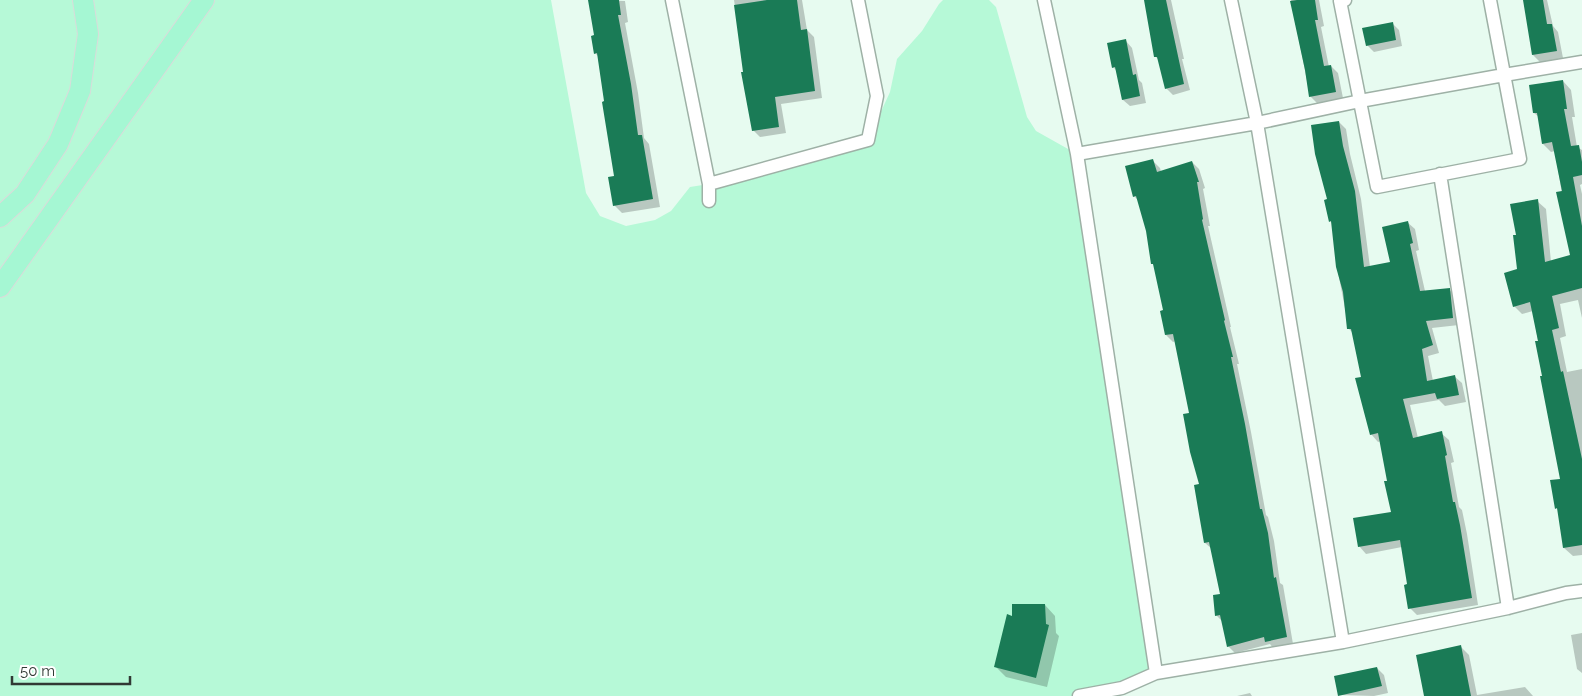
<svg xmlns="http://www.w3.org/2000/svg" width="1582" height="696" viewBox="0 0 1582 696" font-family="Raleway,sans-serif">
<style>
.green{fill:#b6f9d7}
.shadow{fill:#0003}
.building{fill:#1a7b56}
.lines{fill:none;stroke-linecap:round;stroke-linejoin:round}
.street-casing{stroke:#9eb1a6;stroke-width:15}
.primary-casing{stroke:#dadbda;stroke-width:22}
.street{stroke:#fff;stroke-width:12}
.primary{stroke:#a5f7d3;stroke-width:20}
</style>
<rect width="100%" height="100%" fill="#e7fbf0"/>
<!-- green -->
<path class="green" d="M0 0H551L586 193 600 216 626 226 655 220 671 211 690 187 709 184 868 140 890 92 897 59 922 31 939 4 943 0H989L996 7 1027 117 1036 131 1077 154 1156 673 1079 696H0Z"/>
<!-- shadow -->
<path class="shadow" d="M590 0 625 1 628 22 625 23 638 93 644 138 649 144 660 207 622 213 614 205 616 177 598 56 595 53V36Z
M734 0H802L807 30 814 37 822 98 781 104 786 133 760 137 753 130Z
M1145 0H1171L1184 59H1182L1190 90 1173 95 1166 88 1159 60 1156 57Z
M1291 0H1319L1324 26 1321 27 1329 67 1331 66 1338 73 1343 98 1317 103 1310 96Z
M1524 0H1547L1553 26 1558 32 1563 58 1540 62 1533 55Z
M1392 23 1399 30 1402 46 1374 52 1367 45Z
M1126 41 1132 48 1139 80 1142 83 1146 103 1130 106 1123 100 1117 71 1113 67Z
M1563 81 1571 90 1575 117H1572L1577 147 1582 150V184L1580 185 1582 194V318L1578 300 1560 304 1566 336 1560 338 1567 372 1582 369V555L1573 556 1564 548 1559 510 1556 508 1561 480 1533 311 1522 314 1514 306 1519 270 1517 236 1537 201 1546 209 1551 262 1572 256 1555 151 1551 152 1543 144 1539 117 1534 113Z
M1339 122 1346 129 1350 154 1361 199 1370 267 1392 263 1407 222 1415 229 1419 250 1416 251 1425 291 1449 289 1456 297 1459 325 1432 328 1439 353 1428 356 1433 381 1454 376 1462 383 1466 402 1445 406 1439 400 1410 405 1418 438 1441 433 1449 440 1454 462 1451 463 1459 507 1462 510 1467 534 1478 605 1417 615 1410 608 1409 585 1402 547 1366 554 1359 546 1392 512 1389 482 1381 441 1378 442 1371 434 1363 378 1353 333 1349 329 1337 267 1332 223 1330 221 1328 200Z
M1153 161 1160 168 1161 172 1192 162 1199 169 1205 188 1203 189 1210 226H1208L1231 327H1230L1239 364H1237L1251 432 1266 515 1268 517 1274 541 1280 583 1283 585 1293 644 1273 648 1270 644 1235 653 1228 646 1222 621 1216 615 1222 595 1212 549 1205 543 1201 485 1191 414 1176 341 1173 342 1166 335 1165 311 1155 266 1153 264 1147 231 1139 201 1134 196Z
M1045 605 1055 616 1056 633 1059 636 1047 687 1006 677 996 667 1014 617Z
M1582 633V673L1577 669 1571 635Z
M1461 647 1469 655 1477 695 1525 687 1533 696H1442Z
M1377 668 1384 675 1388 693 1374 696 1339 695Z
M1250 693 1252 696H1237Z"/>
<!-- building -->
<path class="building" d="M588 0H619L621 15H618L631 84 638 135H642L653 199 613 206 608 177 614 176 602 102 604 101 597 53 594 54 591 36 594 35Z
M767 0H797L801 30 807 29 815 91 775 97 779 127 752 131 741 72H743L734 5Z
M1144 0H1166L1184 84 1165 89 1157 57H1154Z
M1297 0H1315L1318 20H1315L1324 66 1331 65 1336 92 1309 97 1305 70 1290 1Z
M1523 0H1543L1547 24H1552L1557 51 1532 55Z
M1393 22 1396 40 1366 46 1362 28Z
M1126 39 1133 75 1136 74 1140 96 1122 100 1115 67 1112 68 1107 43Z
M1563 80 1567 109H1564L1571 146 1579 145 1582 162V175L1573 177 1582 226V288L1552 296 1559 328 1552 330 1561 372 1563 371 1582 459V545L1563 548 1557 508 1555 509 1550 480 1560 479 1540 376H1542L1535 341H1538L1530 302 1513 307 1504 273 1517 269 1513 235H1516L1510 204 1538 199 1545 262 1570 255 1556 192 1562 191 1552 142 1542 144 1537 113H1533L1529 85Z
M1339 121 1343 146 1355 191 1364 267 1390 262 1382 227 1408 221 1413 243 1410 244 1420 291 1450 288 1453 318 1426 321 1433 345 1422 349 1427 381 1455 375 1459 395 1437 399 1435 393 1403 399 1413 438 1442 431 1447 455 1445 456 1453 502H1455L1460 525 1472 598 1408 609 1404 585 1407 584 1400 540 1358 547 1353 518 1391 512 1384 481H1387L1378 433 1370 435 1355 378 1361 377 1351 329H1347L1343 292 1336 267 1331 221 1329 222 1324 200 1327 199 1315 154 1311 125Z
M1153 159 1157 172 1192 161 1199 182H1197L1203 219 1202 220 1225 320 1224 321 1233 357H1231L1245 424 1260 509H1262L1268 533 1274 578 1276 577 1287 637 1265 642 1264 637 1227 647 1220 615 1215 616 1213 595 1220 594 1209 542 1204 543 1200 520 1194 485 1199 484 1190 452 1183 414 1189 413 1173 334 1165 335 1160 311 1163 310 1153 264H1151L1146 231 1136 196 1133 197 1125 166Z
M1012 604H1045L1046 624 1049 625 1036 678 994 667 1007 614 1012 616Z
M1461 645 1471 696H1424L1416 655Z
M1377 667 1382 686 1338 696 1334 676Z"/>
<g class="lines">
<defs>
<path id="street" d="M672 0 709 184V201
M1044 0 1077 154 1156 673
M1231 0 1257 123 1343 642
M1345 0 1340 1 1377 187 1520 159 1490 0
M1077 154 1257 123 1360 101 1504 75 1582 62
M1440 174 1508 608
M709 184 868 140 877 96 858 0
M1079 696 1122 688 1156 673 1343 642 1508 608 1566 593 1582 591"/>
<path id="primary" d="M0 217 25 194 58 144 80 91 88 34 83 0
M0 287 204 0"/>
</defs>
<!-- street casing -->
<use href="#street" class="street-casing"/>
<!-- primary casing -->
<use href="#primary" class="primary-casing"/>
<!-- street -->
<use href="#street" class="street"/>
<!-- primary -->
<use href="#primary" class="primary"/>
</g>
<!-- scale -->
<path d="M12 676v8h118v-8" fill="none" stroke="#313934" stroke-width="2.5"/>
<text x="20" y="676" font-size="15" fill="#313934" stroke="#ffffff" stroke-width="4" paint-order="stroke">50 m</text>
</svg>
